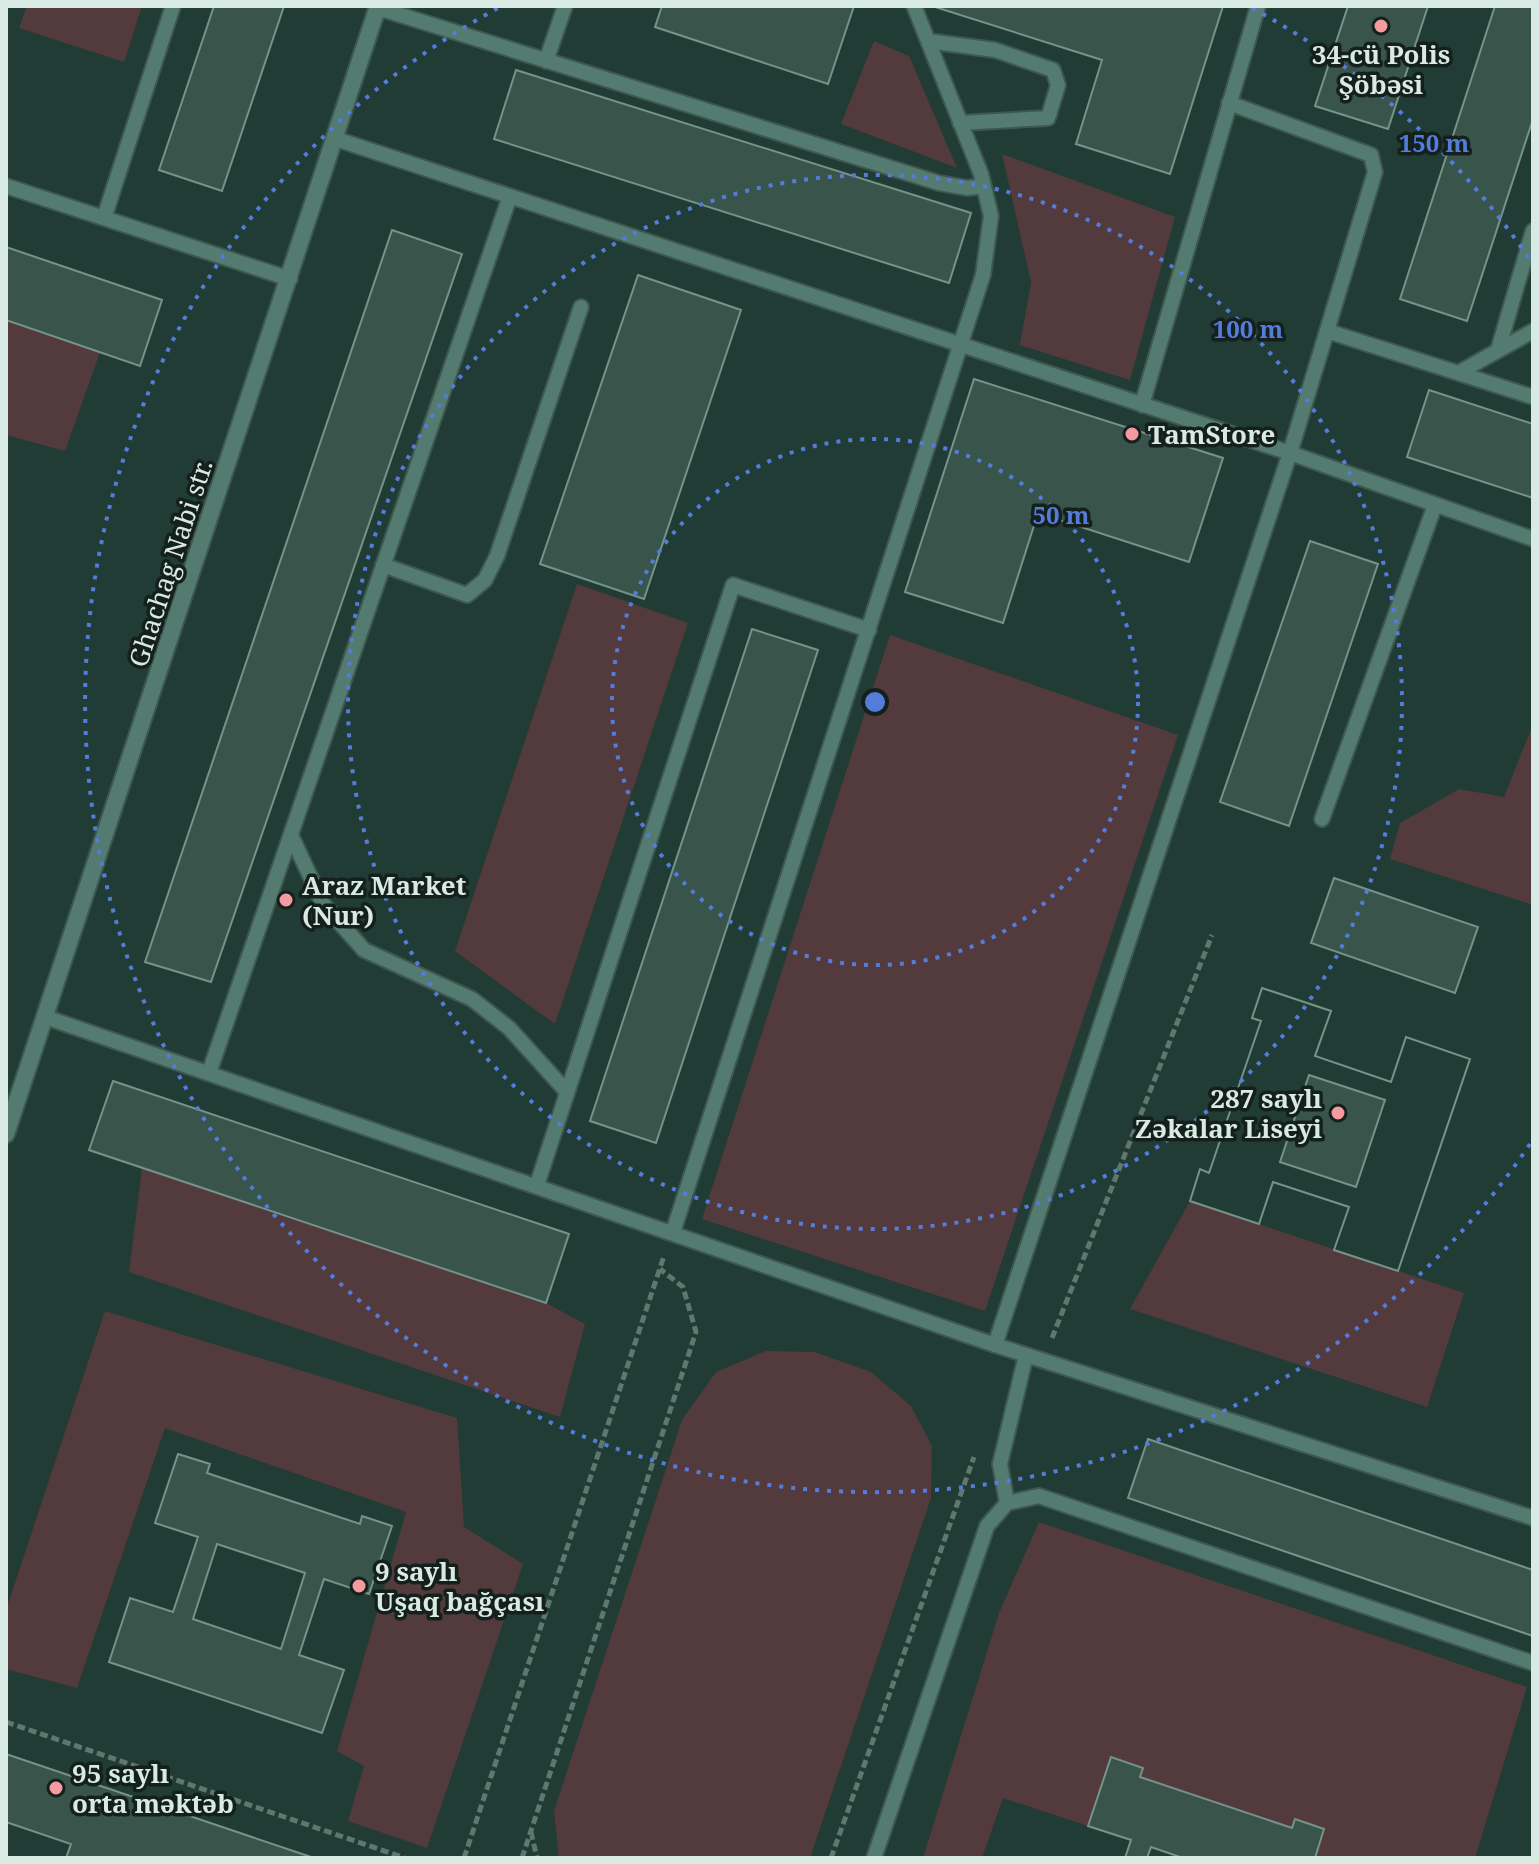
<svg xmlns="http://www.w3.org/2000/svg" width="1539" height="1864" viewBox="0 0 1539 1864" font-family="'Noto Serif',serif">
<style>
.green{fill:#533a3c}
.building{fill:#38544b;stroke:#759389;stroke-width:2;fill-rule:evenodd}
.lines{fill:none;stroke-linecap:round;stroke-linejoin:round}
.service-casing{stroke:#3e5850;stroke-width:18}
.minor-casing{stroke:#3e5850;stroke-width:20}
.path{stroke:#607770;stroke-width:5;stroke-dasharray:8 4;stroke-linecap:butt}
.service{stroke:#537b6f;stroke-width:14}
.minor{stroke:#537b6f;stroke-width:16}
.ring{fill:none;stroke:#557cdb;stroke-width:4;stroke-dasharray:4 8}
.poi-dot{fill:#f49aa1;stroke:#14201c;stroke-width:3}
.labels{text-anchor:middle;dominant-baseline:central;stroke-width:7;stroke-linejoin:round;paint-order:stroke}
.poi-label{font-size:26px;font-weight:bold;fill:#d9e9e3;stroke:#14201c;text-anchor:start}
.street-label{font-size:26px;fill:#d9e9e3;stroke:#14201c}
.centre{fill:#557cdb;stroke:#14201c;stroke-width:4}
.ring-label{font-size:24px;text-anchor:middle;font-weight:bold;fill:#557cdb;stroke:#14201c;stroke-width:7;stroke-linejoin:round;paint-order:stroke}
</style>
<rect width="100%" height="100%" fill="#213c34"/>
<!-- green -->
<path class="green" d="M27 6H142L124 62 19 28Z
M874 41 909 56 957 168 841 124Z
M1002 154 1175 217 1130 380 1020 345 1031 282Z
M6 320 100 352 65 451 6 435Z
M577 584 688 623 555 1024 455 951Z
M890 635 1178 735 985 1311 702 1219Z
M1533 724V905L1390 859 1400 823 1459 789 1504 797Z
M142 1168 546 1303 585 1324 560 1417 129 1272Z
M1190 1201 1464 1293 1427 1407 1130 1309Z
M105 1311 457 1418 464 1527 523 1564 427 1848 348 1821 364 1766 337 1751 406 1512 165 1428 77 1688 6 1669V1610Z
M766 1351 815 1352 871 1372 911 1406 932 1446 931 1498 810 1858H559L554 1811 682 1420 716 1372Z
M1039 1522 1527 1687 1475 1858H1315L1324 1829 1292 1828 1140 1777 1142 1768 1112 1757 1088 1826 1003 1798 982 1858H923L999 1613Z"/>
<!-- building -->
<path class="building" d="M214 6H284L222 191 159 170Z
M662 6H854L828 84 655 27Z
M932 6H1223L1170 174 1076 144 1102 60Z
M1348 6H1428L1388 129 1315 106Z
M1495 6H1533V119L1467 321 1400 299Z
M516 70 971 213 949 283 494 139Z
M392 230 462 254 211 982 145 962Z
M6 247 162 300 140 366 6 320Z
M638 275 741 310 644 599 540 564Z
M974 379 1223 458 1189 562 1038 513 1003 623 905 592Z
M1429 390 1533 424V498L1407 457Z
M1310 541 1378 564 1289 826 1220 802Z
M752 629 818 650 656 1143 590 1121Z
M1334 878 1478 927 1455 993 1311 943Z
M1262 988 1331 1011 1315 1056 1391 1082 1406 1037 1470 1059 1398 1271 1334 1250 1349 1207 1273 1182 1259 1224 1190 1201 1200 1169 1209 1173 1261 1021 1252 1018ZM1309 1075 1385 1100 1356 1187 1280 1162Z
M1262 988 1331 1011 1315 1056 1391 1082 1406 1037 1470 1059 1398 1271 1334 1250 1349 1207 1273 1182 1259 1224 1190 1201 1200 1169 1209 1173 1261 1021 1252 1018Z
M113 1081 569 1234 546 1303 89 1150Z
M1148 1439 1533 1570V1636L1128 1498Z
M178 1454 210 1464 207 1473 360 1524 362 1516 392 1526 369 1594 324 1579 299 1655 344 1670 322 1733 109 1662 130 1598 173 1612 198 1537 155 1523ZM217 1544 305 1573 281 1649 193 1619Z
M6 1754 314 1858H66L71 1844 6 1822Z
M1111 1757 1143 1768 1140 1777 1292 1828 1295 1819 1324 1829 1315 1858H1183L1151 1847 1147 1858H1125L1131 1840 1088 1826Z"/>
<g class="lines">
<defs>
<path id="service" d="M378 8 939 183 967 188 984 186
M928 41 995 50 1053 70 1058 85 1048 118 960 123
M546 61 565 6
M336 139 1290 453 1533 539
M6 186 290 279
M104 218 173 6
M1327 331 1533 397
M1498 350 1533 231
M1458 373 1533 331
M1142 405 1258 6
M383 565 467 595 485 580 497 556 581 307
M1322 819 1435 505
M291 835 323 904 364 950 472 999 509 1028 567 1092
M45 1017 995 1345 1533 1518
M209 1073 510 196
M537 1185 733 585 869 630
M673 1232 983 275 991 216 981 174 914 6
M995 1345 1290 453 1375 172 1371 155 1229 103
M1007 1503 1000 1464 1026 1355
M874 1858 987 1526 1007 1503 1039 1496 1533 1663"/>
<path id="minor" d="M6 1134 378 6"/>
</defs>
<!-- service casing -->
<use href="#service" class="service-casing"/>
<!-- minor casing -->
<use href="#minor" class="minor-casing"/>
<!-- path -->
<path class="path" d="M1052 1338 1212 935
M6 1722 405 1858
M531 1832 537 1858
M464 1858 664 1256
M522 1858 696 1332 683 1287 660 1269
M831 1858 974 1457"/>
<!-- service -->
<use href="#service" class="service"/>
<!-- minor -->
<use href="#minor" class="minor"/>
</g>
<!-- distance rings -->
<g class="ring">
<circle cx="875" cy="702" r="263"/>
<circle cx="875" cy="702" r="527"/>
<path d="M1530 1144A790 790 0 1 1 498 8M1252 8A790 790 0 0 1 1530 260"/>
</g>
<!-- markers -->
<g class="poi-dot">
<circle cx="1381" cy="26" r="8"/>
<circle cx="1132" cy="434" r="8"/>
<circle cx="286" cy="900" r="8"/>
<circle cx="1338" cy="1113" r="8"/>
<circle cx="359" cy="1586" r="8"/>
<circle cx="56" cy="1788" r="8"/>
</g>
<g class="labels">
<!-- poi labels -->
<g class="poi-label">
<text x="1381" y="54" text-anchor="middle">34-cü Polis<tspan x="1381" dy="30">Şöbəsi</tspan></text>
<text x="1148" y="434">TamStore</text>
<text x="302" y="885">Araz Market<tspan x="302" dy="30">(Nur)</tspan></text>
<text x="1322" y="1098" text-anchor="end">287 saylı<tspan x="1322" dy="30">Zəkalar Liseyi</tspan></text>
<text x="375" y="1571">9 saylı<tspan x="375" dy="30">Uşaq bağçası</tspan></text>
<text x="72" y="1773">95 saylı<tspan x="72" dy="30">orta məktəb</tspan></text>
</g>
<!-- street labels -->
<g class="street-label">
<text transform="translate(170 563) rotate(-72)">Ghachag Nabi str.</text>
</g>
</g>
<circle cx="875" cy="702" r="12" class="centre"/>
<g class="ring-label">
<text x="1434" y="152">150 m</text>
<text x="1248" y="338">100 m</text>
<text x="1061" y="524">50 m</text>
</g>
<!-- border -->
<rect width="1539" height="1864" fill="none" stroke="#d9e9e3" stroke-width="16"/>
</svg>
